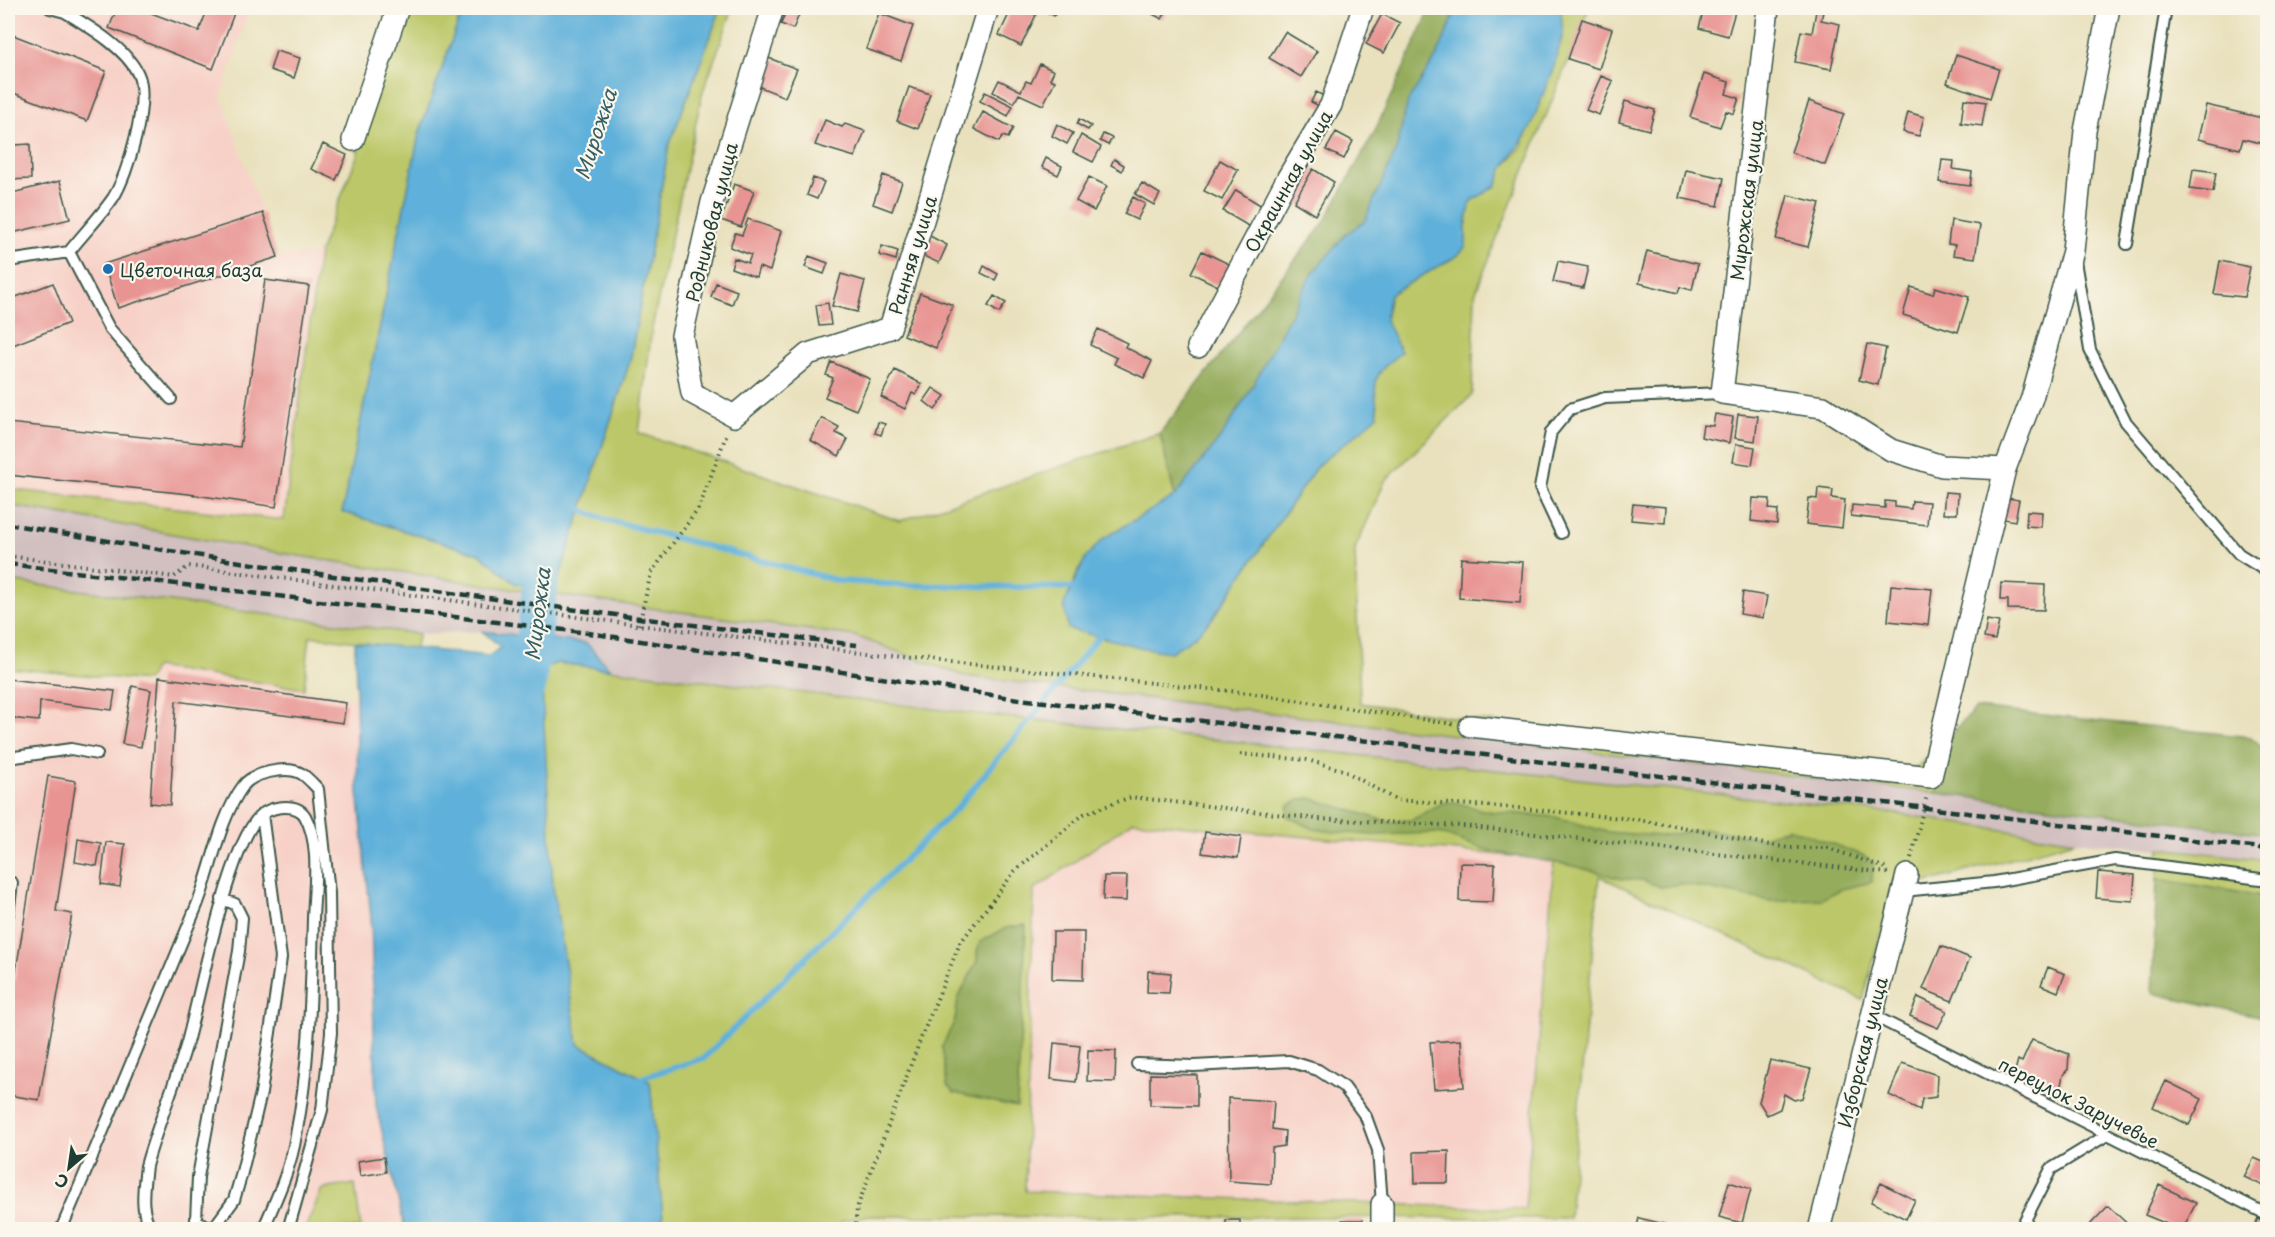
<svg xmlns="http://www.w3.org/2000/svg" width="2275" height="1237" viewBox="0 0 2275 1237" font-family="'Playpen Sans',sans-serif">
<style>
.built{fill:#f7d1c7}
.industrial{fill:#d2bfc0}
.green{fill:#bbc768;stroke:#6d824e;stroke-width:1.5;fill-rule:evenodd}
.forest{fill:#94ac5c;stroke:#5a7448;stroke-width:1.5}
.water{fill:#5eb0da;stroke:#3e7687;stroke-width:1.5}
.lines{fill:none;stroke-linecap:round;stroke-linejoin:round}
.stream{stroke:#5eb0da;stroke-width:6}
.river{stroke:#5eb0da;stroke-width:36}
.building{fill:#e89493}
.service-casing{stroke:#3d5649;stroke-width:14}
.minor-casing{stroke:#3d5649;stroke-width:24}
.path{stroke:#3d5649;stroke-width:4;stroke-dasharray:1.5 4.5;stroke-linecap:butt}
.service{stroke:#fff;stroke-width:10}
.minor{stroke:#fff;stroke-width:21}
.rail{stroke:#1f3d34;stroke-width:4.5;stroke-dasharray:9 4.5;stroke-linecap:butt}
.poi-dot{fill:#1f6fb2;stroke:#fbf7ec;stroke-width:2}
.labels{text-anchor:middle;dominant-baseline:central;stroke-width:4.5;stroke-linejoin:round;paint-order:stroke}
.street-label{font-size:18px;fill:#1f3d34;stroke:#fbf7ec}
.poi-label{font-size:18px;fill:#1f3d34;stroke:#fbf7ec;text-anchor:start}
.water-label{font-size:20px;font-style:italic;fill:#326066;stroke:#fbf7ec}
</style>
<rect width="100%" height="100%" fill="#fbf7ec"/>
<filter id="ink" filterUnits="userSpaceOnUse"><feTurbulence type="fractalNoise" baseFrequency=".0167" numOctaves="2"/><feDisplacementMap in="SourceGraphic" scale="12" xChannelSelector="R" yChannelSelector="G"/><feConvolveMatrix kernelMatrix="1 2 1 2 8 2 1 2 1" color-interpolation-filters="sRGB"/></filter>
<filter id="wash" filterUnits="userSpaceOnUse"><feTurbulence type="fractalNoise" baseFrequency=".008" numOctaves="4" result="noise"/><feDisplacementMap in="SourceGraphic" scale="24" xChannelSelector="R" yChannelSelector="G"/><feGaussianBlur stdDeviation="1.35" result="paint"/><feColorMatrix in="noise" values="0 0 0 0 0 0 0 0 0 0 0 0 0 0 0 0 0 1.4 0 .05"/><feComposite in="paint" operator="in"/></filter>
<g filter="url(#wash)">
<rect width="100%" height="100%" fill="#e9e1bd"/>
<!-- built -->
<path class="built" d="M8 8H250L221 97 278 257 319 253 284 520 8 489Z
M155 667 356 698 358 792 371 918 376 1106 405 1229H8V672L152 685 147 681Z
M1133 821 1554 860 1525 1209 1025 1192 1034 890Z"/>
<!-- industrial -->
<path class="industrial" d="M8 505 287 554 505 588 855 636 964 676 2267 834V860L2075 841 1891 813 1108 728 610 669 586 643 482 631 419 634 8 581Z"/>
<!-- green -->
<path class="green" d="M396 8H463L419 134 342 512 480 554 516 584 556 588 630 361 669 146 721 8H733L702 94 652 328 639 433 900 521 1160 433 1175 497C1139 519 1092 536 1075 578 1069 592 1070 613 1069 629L1144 648 1171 652 1212 619 1317 466C1337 448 1359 434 1378 415 1373 378 1372 376 1401 352L1385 319 1390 294 1457 256 1466 246V226L1470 205 1473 200 1496 186 1504 167 1521 147 1554 66 1563 33 1560 8H1589L1475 294 1472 395 1385 481 1355 549 1360 703 1471 720 1916 768 1950 734 1936 793 964 676 855 636 505 588 287 554 8 505V489L284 520 319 253 359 151 345 145Z
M8 581 419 634 415 649 310 636 304 689 155 667 147 681 8 668Z
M557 663 961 712 1891 813 2075 841 1917 885 1893 888 1863 1000 1599 876 1569 1218 866 1216 842 1221 836 1229H664L650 1082 578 1044 553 888 541 685V668ZM1133 821 1554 860 1525 1209 1025 1191 1034 890Z
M2160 848 2267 860V897L2157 879Z
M355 1184 361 1229H305L322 1189Z"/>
<!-- forest -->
<path class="forest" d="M1431 8H1457L1437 56 1408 101 1396 152 1364 222 1346 234 1223 434 1175 497 1160 433 1323 224 1374 133Z
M1976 708 2251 737 2267 751V834L1936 793 1951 734Z
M1310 798 1389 822 1412 820 1442 803 1454 802 1486 811 1555 817 1607 832 1660 836 1704 829 1761 838 1789 828 1865 856 1873 862 1872 882 1841 889 1822 899 1771 901 1681 884 1661 887 1642 880 1622 879 1574 866 1489 851 1439 833 1374 835 1334 832 1314 829 1287 816 1288 806 1299 800Z
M2157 879 2267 897V1018L2152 993Z
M1024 925 1026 926 1017 1107 954 1093 947 1086 942 1047 955 1020 958 999 977 961V951L980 942 1006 928Z"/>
<!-- water -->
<path class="water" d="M463 8H721L669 146 630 361 556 588 516 584 480 554 342 512 419 134Z
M1457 8H1560L1563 33 1554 66 1530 129 1504 167 1496 186 1473 200 1470 205 1466 226V246L1457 256 1390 294 1385 319 1401 352C1372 376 1373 378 1378 415 1359 434 1337 448 1317 466L1212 619 1193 638 1171 652 1144 648 1068 629 1064 604 1086 557 1104 538 1175 496 1223 434 1251 389 1312 274 1346 234 1364 222 1396 152 1408 101 1437 56Z
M482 631 586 643 610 669 557 663 541 669 553 887 578 1044 650 1082 664 1229H405L376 1106 371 918 358 792 355 642 489 656 501 647Z"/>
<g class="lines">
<!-- stream -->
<path class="stream" d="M576 508 604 519 839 581 901 585 1077 588
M635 1080 704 1058 957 808 1104 630"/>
<!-- river -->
<path class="river" d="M528 686 546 538"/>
</g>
<g id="blocks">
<!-- building -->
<path class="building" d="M117 8H138L199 31 208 8H236L213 69 109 28Z
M787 8 801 10 793 29 781 24Z
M1012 8H1021L1036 15 1021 46 999 35Z
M1045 8H1059L1054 16 1043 10Z
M1141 8H1168L1162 19Z
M1704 8H1736L1728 36 1699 28Z
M1816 11 1823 12 1821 20 1840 24 1831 69 1795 62 1801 31 1812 33Z
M879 13 913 26 901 61 866 49Z
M1382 14 1400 23 1384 53 1366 44Z
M1582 19 1612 29 1599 69 1568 59Z
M1285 32 1317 51 1301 77 1269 58Z
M8 33 106 71 87 121 8 91Z
M276 51 300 58 294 78 270 70Z
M1956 55 1999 69 1990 98 1947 83Z
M766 57 797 69 785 97 755 85Z
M1040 64 1054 71 1050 79 1055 81 1043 105 1019 94 1014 103 993 92 999 80 1021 91 1026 81 1031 83Z
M1704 74 1729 82 1726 94 1739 98 1734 114 1726 111 1720 127 1690 117Z
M1601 76 1613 81 1599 115 1586 110Z
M909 87 930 94 918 129 897 121Z
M985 92 1013 106 1008 116 980 101Z
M1316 92 1328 98 1323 108 1311 102Z
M1964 99 1986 102 1982 126 1961 123Z
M1625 101 1655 110 1649 130 1619 122Z
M1809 101 1844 114 1825 165 1791 152Z
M2206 105 2267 119 2261 143 2243 139 2240 149 2198 139Z
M983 112 1013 128 1008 138 1003 136 999 142 974 129Z
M1908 112 1924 117 1919 136 1903 132Z
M1079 119 1091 126 1088 130 1077 124Z
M825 120 842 127 845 124 865 131 855 157 815 145Z
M1057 124 1073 133 1067 144 1052 136Z
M8 129H15V145L30 144 31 179 8 180Z
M1336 132 1353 141 1344 159 1326 150Z
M1103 134 1112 138 1108 145 1100 141Z
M1081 135 1101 147 1093 162 1073 152Z
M323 144 347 155 336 180 311 169Z
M1046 158 1062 166 1058 175 1042 167Z
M1114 159 1124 165 1122 171 1111 165Z
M1220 160 1238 170 1222 200 1204 191Z
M1942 160 1954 161 1953 169 1972 172 1970 186 1939 182Z
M1313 169 1334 182 1315 215 1294 202Z
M2193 169 2216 172 2213 192 2190 189Z
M1686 170 1724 178 1718 206 1680 198Z
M883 175 902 182 892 211 873 204Z
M1089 177 1107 186 1094 211 1076 201Z
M813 178 824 182 817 199 807 195Z
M60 181 70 219 8 234V194Z
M1142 183 1160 194 1154 205 1135 194Z
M734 184 754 191 741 227 721 220Z
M1236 190 1262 206 1250 227 1223 211Z
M1788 195 1820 203 1808 247 1776 239Z
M1133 197 1145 204 1137 220 1124 214Z
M263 213 278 257 118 308 104 264Z
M748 219 781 231 770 271 759 267 756 277 731 268 734 258 748 263 751 255 730 247 735 233 742 235Z
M1951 220 1980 225 1975 258 1953 255 1955 245 1948 244Z
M928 235 947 245 939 263 919 254Z
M882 246 898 251 896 260 879 255Z
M1202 251 1231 265 1220 287 1191 273Z
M1647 251 1698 264 1692 290 1680 287 1678 293 1639 283Z
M809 256 828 263 824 274 805 267Z
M1558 261 1588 267 1583 288 1553 282Z
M2220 261 2250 267 2244 297 2214 294Z
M984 266 998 274 995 280 981 273Z
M841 274 865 281 857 312 832 306Z
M265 280 309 286 276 507 189 494 8 475V423L240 447Z
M53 283 69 323 8 347V300Z
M716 283 737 291 732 305 711 297Z
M1911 287 1933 294 1935 287 1969 297 1958 332 1903 315Z
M920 293 953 305 936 348 904 335Z
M994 296 1006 303 999 313 988 306Z
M828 303 831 325 819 326 816 305Z
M1098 329 1127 343 1125 347 1152 361 1144 378 1114 364 1117 358 1090 345Z
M1867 344 1886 348 1878 385 1859 380Z
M831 362 870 379 856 410 825 397 833 378 826 375Z
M895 370 922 384 916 395 912 393 905 409 881 397Z
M933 388 945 396 935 410 924 401Z
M1715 414 1733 417 1729 443 1701 437 1703 425 1713 426Z
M1738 414 1758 416 1755 441 1735 438Z
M822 418 839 427 836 433 848 439 839 456 810 440Z
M878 422 885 424 881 435 875 433Z
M1736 444 1755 447 1752 465 1733 462Z
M1818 488 1833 490 1832 498 1845 500 1842 528 1806 524 1809 498 1817 499Z
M1945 492 1958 493 1957 514H1943Z
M2001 497 2019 500 2015 521 1998 518Z
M1753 498 1770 499 1769 509 1778 510 1777 524 1751 521Z
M1885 501 1895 502V507L1911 509 1912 501 1929 502 1927 525 1851 516 1852 505 1885 508Z
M1633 504 1666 507 1665 523 1631 520Z
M2027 511 2042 512 2041 527 2026 526Z
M1461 558 1523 562 1520 603 1459 598Z
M2001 583 2045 585 2044 610 2008 609V600H2000Z
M1891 585 1932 589 1928 625 1888 621Z
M1743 592 1767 596 1763 618 1740 614Z
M1987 620 1999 622 1995 640 1984 638Z
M159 677 346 703 343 723 176 701 170 805 150 803Z
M8 679 115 691 112 710 40 701 39 721 8 718Z
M132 686 151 690 141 747 122 744Z
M48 776 76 781 56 911 72 914 39 1100 8 1095V1019Z
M1205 832 1241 837 1238 858 1202 853Z
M78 839 101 843 97 866 75 862Z
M106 842 125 844 120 887 101 884Z
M1460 863 1495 864 1493 902 1459 901Z
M2098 872 2135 875 2133 901 2096 898Z
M1104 876H1127L1126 901 1103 900Z
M1053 932H1084L1083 980 1052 979Z
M1941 946 1970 958 1952 1001 1923 989Z
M2048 967 2065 974 2058 992 2041 985Z
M1148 971 1171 973 1169 993 1147 992Z
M1918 997 1947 1011 1938 1028 1910 1016Z
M1461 1040 1464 1087 1434 1089 1430 1042Z
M2032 1040 2069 1054 2068 1069 2063 1075 2061 1085 2046 1103 2011 1086 2018 1060 2022 1062Z
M1054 1043 1080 1046 1076 1082 1051 1079Z
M1088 1050 1116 1051 1115 1082 1087 1081Z
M1770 1060 1811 1069 1802 1098 1794 1100 1784 1094 1780 1109 1767 1115 1759 1102Z
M1902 1063 1937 1075 1936 1097 1922 1099 1920 1110 1889 1095Z
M1150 1074 1197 1075V1106L1150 1105Z
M2166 1081 2202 1099 2189 1125 2153 1107Z
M1228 1098 1274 1101 1272 1129 1285 1131 1284 1146 1272 1148 1271 1184 1229 1181Z
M1449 1151 1448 1183H1415L1414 1152Z
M384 1157 386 1172 360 1176 358 1161Z
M2254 1158 2268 1164V1188L2244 1177Z
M1729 1182 1751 1189 1742 1223 1719 1217Z
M1881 1183 1915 1200 1906 1219 1871 1202Z
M2159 1185 2196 1203 2182 1230 2145 1215Z
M2108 1206 2134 1230H2085Z
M1639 1218 1664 1224 1663 1230H1636Z
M2258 1218 2268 1223V1230H2253Z
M1226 1220H1240V1230H1226Z
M1342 1220H1363V1230H1342Z"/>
</g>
</g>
<g filter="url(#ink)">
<use href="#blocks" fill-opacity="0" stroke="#3d5649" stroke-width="1.5"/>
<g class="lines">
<defs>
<path id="service" d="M50 8 65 12 66 8
M2127 244 2166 8
M69 252 109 328 171 399
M8 261 69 252C83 234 100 217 113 198 128 175 150 100 138 74 126 48 88 26 65 12
M2075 261 2090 350 2126 422 2239 554 2268 572
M1561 533 1540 488 1551 432 1570 409 1605 398 1722 393
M8 758 71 749 97 754
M8 885 12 883 8 914
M1903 891 1994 882 2115 860 2268 880
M222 899 235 904 242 918 239 951 198 1177 196 1220 206 1226H215L234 1200 241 1176 261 1093 281 958 262 814
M1872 1015 2268 1215
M1137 1064 1194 1066 1289 1061 1318 1070 1344 1087 1366 1117 1378 1150 1382 1204
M61 1230C107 1122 152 1014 197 905 212 868 219 819 243 786 252 773 287 765 302 774 308 778 313 784 318 789L329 893 331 1033 322 1110 288 1230
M154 1230C138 1217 144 1184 146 1166 157 1126 174 1087 186 1046 199 1002 230 832 264 813 275 806 297 803 305 816 321 845 314 887 313 919 311 990 310 1064 296 1135 291 1167 278 1195 265 1225L261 1230
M2020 1230 2051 1169 2107 1135"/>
<path id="minor" d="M773 8 712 202 682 336 692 393 734 416 808 354 890 328 988 8
M1768 8 1722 393 1823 407 1891 450 1942 466 2005 469
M353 140 398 8
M1198 347 1287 179 1331 105 1363 8
M1470 726 1931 777 2005 469 2032 398 2073 251 2085 131 2109 8
M1382 1204V1230
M1819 1230 1907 875"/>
</defs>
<!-- service casing -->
<use href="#service" class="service-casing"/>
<!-- minor casing -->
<use href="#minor" class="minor-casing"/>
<!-- path -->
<path class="path" d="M8 556 174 577 189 566 639 625 893 656 1249 693 1453 724
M639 625 651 573 699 508 727 433
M1240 754 1307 760 1343 770 1396 800 1518 808 1632 819 1683 827 1764 844 1790 848H1828L1889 869
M1911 858 1927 795
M855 1230 857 1208 921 1038 960 943 1015 871 1084 814 1131 797 1318 819 1463 826 1888 873"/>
<!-- service -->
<use href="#service" class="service"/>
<!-- minor -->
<use href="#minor" class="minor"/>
<!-- rail -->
<path class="rail" d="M8 524C290 573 573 611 857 645
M8 564 589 633 1011 698 2268 849"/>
</g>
</g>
<!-- markers -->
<circle class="poi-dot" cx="108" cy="269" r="6"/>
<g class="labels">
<!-- street labels -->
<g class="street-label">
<text transform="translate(1288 181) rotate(-61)">Окраинная улица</text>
<text transform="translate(1746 200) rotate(-83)">Мирожская улица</text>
<text transform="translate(711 222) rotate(-76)">Родниковая улица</text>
<text transform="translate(912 255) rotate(-73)">Ранняя улица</text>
<text transform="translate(1862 1052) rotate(-76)">Изборская улица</text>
<text transform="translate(2079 1102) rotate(27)">переулок Заручевье</text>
</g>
<!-- poi labels -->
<g class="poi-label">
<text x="120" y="269">Цветочная база</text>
</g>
<!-- water labels -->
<g class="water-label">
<text transform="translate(595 134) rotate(-72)">Мирожка</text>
<text transform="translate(537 614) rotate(-83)">Мирожка</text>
</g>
</g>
<!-- margin -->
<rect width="2275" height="1237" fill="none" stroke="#fbf7ec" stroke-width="30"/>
<!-- north arrow -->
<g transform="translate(69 1168) rotate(209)" stroke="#fbf7ec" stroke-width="4.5" paint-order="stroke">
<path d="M0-4.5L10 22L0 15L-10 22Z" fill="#1f3d34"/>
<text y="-9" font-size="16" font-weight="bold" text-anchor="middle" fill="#1f3d34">С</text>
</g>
</svg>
